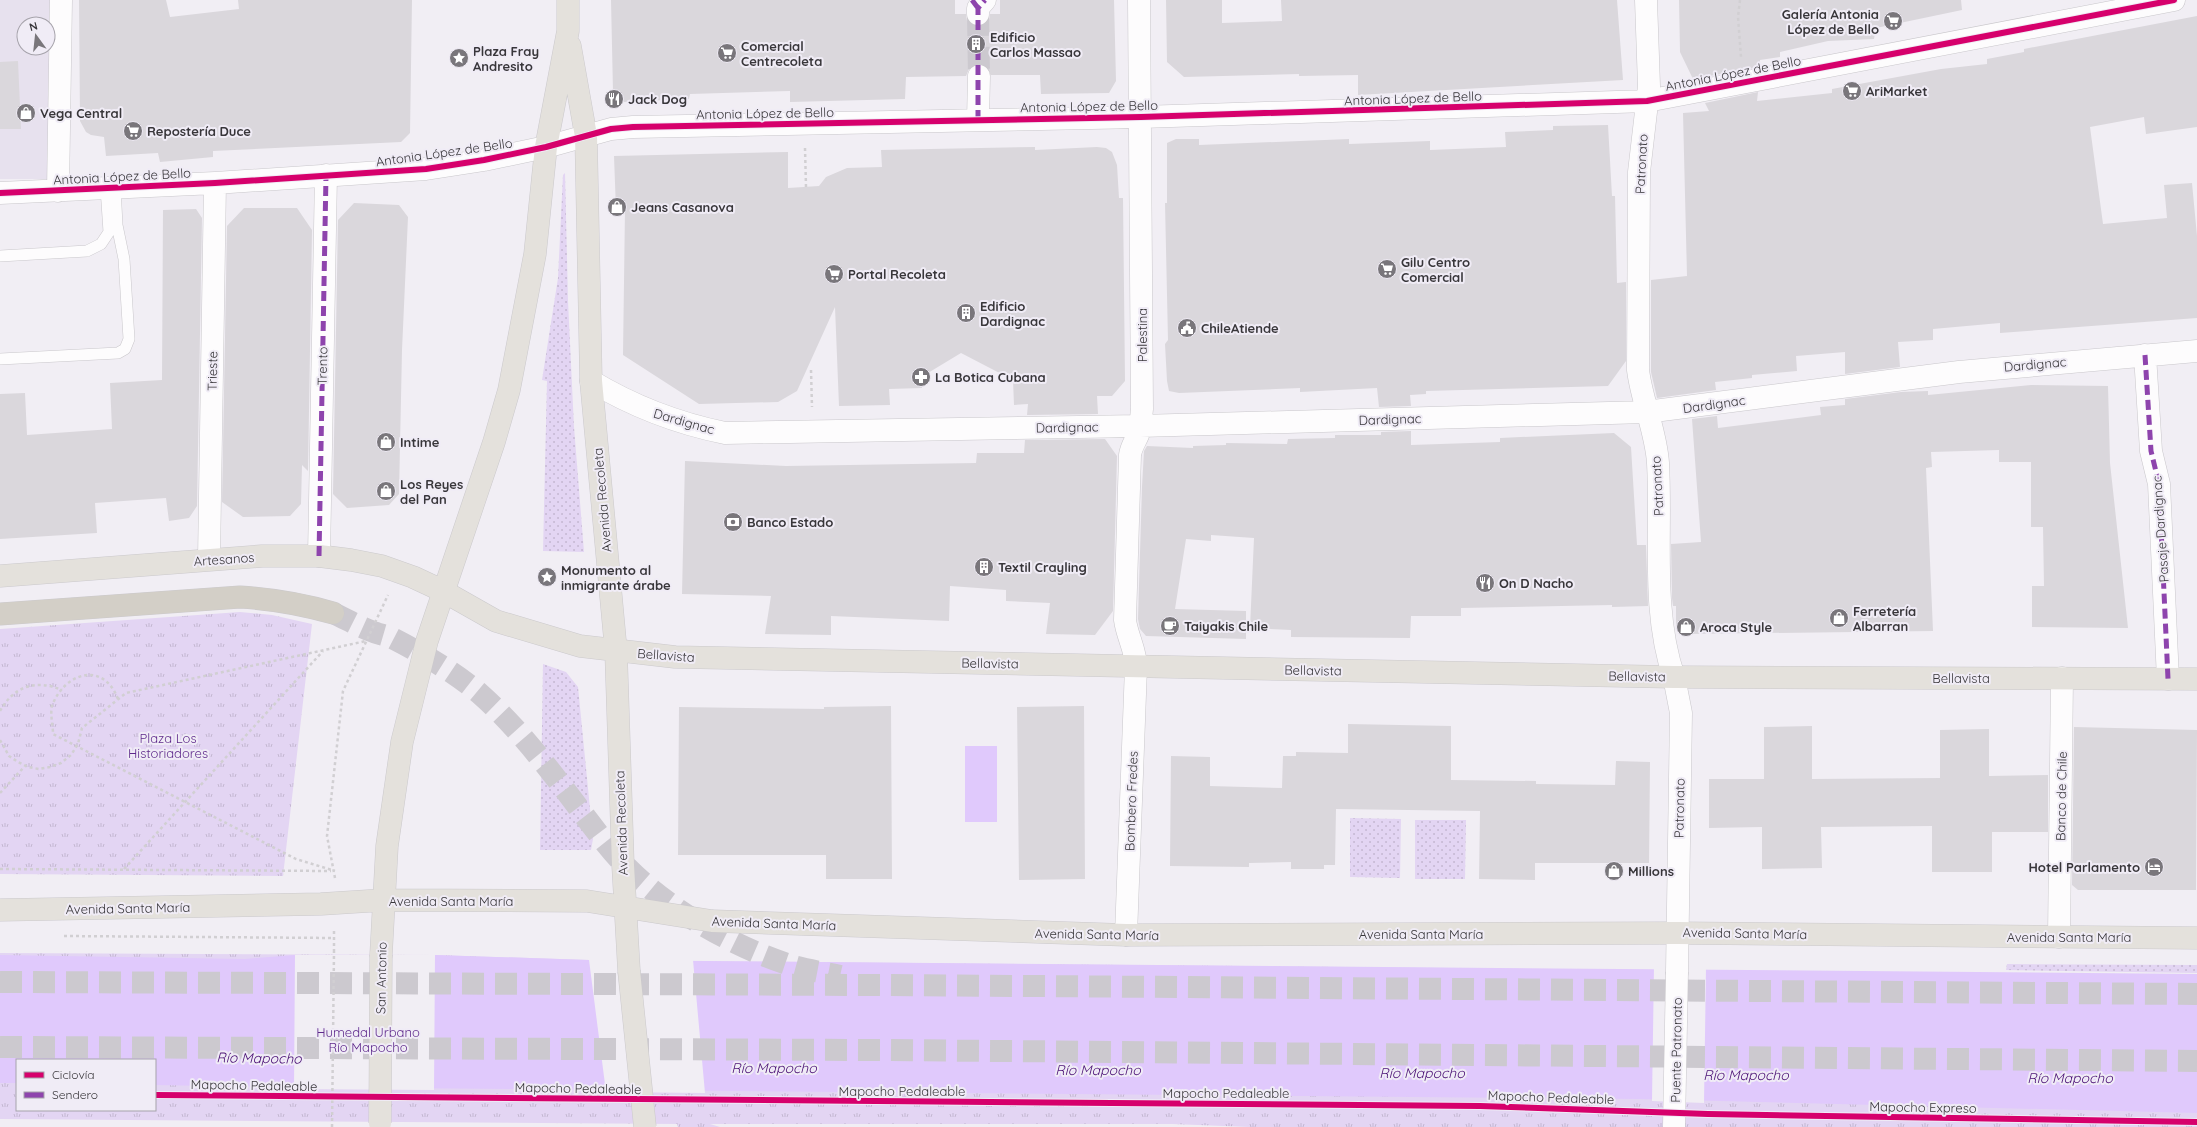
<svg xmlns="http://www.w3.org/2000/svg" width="2197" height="1127" viewBox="0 0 2197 1127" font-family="Quicksand,sans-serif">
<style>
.built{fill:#e7e1ee;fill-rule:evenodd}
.grass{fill:url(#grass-dots)}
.park{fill:url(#park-tufts);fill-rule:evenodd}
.water{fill:#e0c9fc}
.pier{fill:#f1eef4}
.building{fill:#dad7dc}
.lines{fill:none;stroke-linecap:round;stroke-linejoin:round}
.minor-tunnel{stroke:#ccc9cf;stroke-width:22;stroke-dasharray:22 11;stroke-linecap:butt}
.motorway-tunnel{stroke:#ccc9cf;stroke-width:22;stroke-dasharray:22 11;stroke-linecap:butt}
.service-casing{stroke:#c9c7cb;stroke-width:12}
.minor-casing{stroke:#c9c7cb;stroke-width:23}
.tertiary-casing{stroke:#c9c7cb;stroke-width:23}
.primary-casing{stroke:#cbc9cc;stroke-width:23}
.motorway-casing{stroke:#cbc9cc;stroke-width:23}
.path{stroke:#d1cfd2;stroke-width:2.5;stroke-dasharray:3 3;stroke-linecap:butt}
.service{stroke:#fdfcfd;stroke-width:11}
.minor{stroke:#fdfcfd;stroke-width:22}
.tertiary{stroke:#fdfcfd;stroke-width:22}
.primary{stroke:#e4e1dc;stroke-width:22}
.motorway{stroke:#d3cfc7;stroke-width:22}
.tertiary-bridge-casing{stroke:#c9c7cb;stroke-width:23;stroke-linecap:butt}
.primary-bridge-casing{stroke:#cbc9cc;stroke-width:23;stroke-linecap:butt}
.path-bridge{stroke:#d1cfd2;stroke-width:2.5;stroke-dasharray:3 3;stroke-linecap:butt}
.tertiary-bridge{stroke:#fdfcfd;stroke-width:22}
.primary-bridge{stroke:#e4e1dc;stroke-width:22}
.quiet{stroke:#8e44ad;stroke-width:5;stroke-dasharray:10 5;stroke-linecap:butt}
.cycleway-casing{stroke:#f0ecf6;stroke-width:8}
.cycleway{stroke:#d6006c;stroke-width:6}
.labels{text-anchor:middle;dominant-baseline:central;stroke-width:4;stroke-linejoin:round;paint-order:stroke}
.poi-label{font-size:13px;font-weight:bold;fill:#38363a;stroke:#f0ecf6;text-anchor:start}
.street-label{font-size:13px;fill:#38363a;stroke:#f0ecf6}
.park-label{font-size:13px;fill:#5e298b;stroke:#f0ecf6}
.water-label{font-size:14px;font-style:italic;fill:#4a1075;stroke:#f0ecf6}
</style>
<defs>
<pattern id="grass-dots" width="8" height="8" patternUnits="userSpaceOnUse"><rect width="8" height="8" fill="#e3d5f3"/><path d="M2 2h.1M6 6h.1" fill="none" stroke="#c4b7d1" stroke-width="1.8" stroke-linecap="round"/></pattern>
<pattern id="park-tufts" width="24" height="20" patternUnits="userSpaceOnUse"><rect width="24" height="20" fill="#e3d5f3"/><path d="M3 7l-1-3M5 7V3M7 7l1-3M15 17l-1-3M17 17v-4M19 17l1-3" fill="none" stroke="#c4b7d1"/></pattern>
</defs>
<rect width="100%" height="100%" fill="#f1eef4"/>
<!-- built -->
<path class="built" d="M0 0H53L51 179H0ZM24 24H48V48H24Z"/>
<!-- grass -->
<path class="grass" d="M565 173 568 301 574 427 584 552 543 551 547 381 542 380 558 278 563 175Z
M543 664 566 672 578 687 593 839 591 850H540Z
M1350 818 1401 819 1400 878 1350 877Z
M1415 820H1466L1465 879H1415Z
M2007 964 2197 965V973L2006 970Z"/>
<!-- park -->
<path class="park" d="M240 612 272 615 312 624 283 876 0 874V629Z
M0 953 435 955 589 960 2197 975V1127H1250L1172 1124H710L720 1127H678L677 1124 0 1119ZM17 1060H155V1110H17Z"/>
<!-- water -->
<path class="water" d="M965 746H997V822H965Z
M0 955 245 959 295 955H435L589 960 2197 974V1113L1640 1099 274 1087 155 1085V1060H17V1083H0Z"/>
<!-- pier -->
<path class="pier" d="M295 955H435L434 1090 294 1089Z
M589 960H693L705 1093 606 1092Z
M1654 966 1706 967 1704 1103 1652 1101Z"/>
<!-- building -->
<path class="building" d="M79 0H166L170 17 239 9 238 0H412L410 133 401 142 213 151V157L160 162 158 153 106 156 104 137 91 135 86 132 80 121Z
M611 0H955V14H966L967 21 978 26 985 25 989 20 990 14H1000V0H1114L1116 81 1109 93 1041 94 1040 75H991L986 66 979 64 969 69 966 76 906 77 905 99 790 102V91L690 94 689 99 624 102 613 92Z
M1166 0H1222V23L1282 21 1281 0H1617L1623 80 1358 95V75L1299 76V74L1184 77 1167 62Z
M1679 0H1961L1962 10 1876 28 1874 39 1828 41 1780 52V57L1760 60V67L1693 79 1680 52Z
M2197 16V127L2146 134 2144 117 2090 127 2103 224 2167 218 2164 185 2192 183 2197 236V318L2000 333V323L1933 329V340L1898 342 1900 367 1845 374V352L1796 356 1797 371 1752 375V378L1715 382 1716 390 1657 398 1651 372V280L1687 276 1683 113 1709 111 1705 103 1758 92 1757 101 1832 93V89L1941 69 1987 64V59L2024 52V49Z
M18 61 21 129H0V62Z
M1608 125 1612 196H1615L1617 283 1626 282V361L1608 386 1426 391V394L1410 395 1411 406 1379 407 1377 388 1300 392V388L1179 393 1169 391 1167 381 1165 344 1168 340 1165 203H1167V143L1176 139H1199V145L1349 139V144L1430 141V150L1506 147 1505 132 1553 130V126Z
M1035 147V150L1097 147 1106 148 1112 152 1117 165 1119 198H1123L1125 381 1112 396H1097L1098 414 1027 415 1028 404 1014 405 1013 380 961 353 923 376 922 388 889 389 890 405 839 406 835 307 797 391 778 402 699 404 623 355 625 209 616 210 614 156 788 152V188L819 186 826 177 847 168 882 167 881 150Z
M354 203 399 205 408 217 402 350 399 494 389 505 347 508 333 494 338 220Z
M244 208H297L312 230 308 471 302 465 301 504 290 516 243 517 222 502 227 226Z
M196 209 202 218 197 506 189 518 169 521 166 498 95 503 97 533 0 539V394L25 393 27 435 112 429 110 383 162 380 163 210Z
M2031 385 2108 386 2110 463 2128 628 2032 627V586H2044L2043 527H2031V462H1999V450L1931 452 1932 467 1926 468 1933 631 1686 634 1676 626V606H1673L1672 598 1671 544 1701 542 1692 419 1717 416 1718 428 1821 415 1820 407 1845 405V399L1901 392 1928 391V395Z
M1411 431V445L1500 442V438L1614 433 1631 447 1637 545H1646L1648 606 1612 607V605L1461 608V616H1411L1410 638 1291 637V630L1250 628 1254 538 1211 535V541L1186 539 1175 609 1246 611V639L1146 636 1140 629 1138 619 1142 487 1144 451 1147 446 1193 448V446L1226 445V443L1287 444 1288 439 1335 438V435H1381V432Z
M1105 439 1117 456 1113 611 1095 635 1046 634 1050 603 1006 601V590L950 586 949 621 831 616V635L765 634 771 596 682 594 685 461 786 466 976 463 977 453H1024L1025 440Z
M891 706 892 879H826V855H678L679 707 824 709V707Z
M1084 706 1085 879 1019 880 1017 707Z
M1348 724 1451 726V780L1536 781V784L1615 785 1616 761 1650 762 1649 863H1535V880L1479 879 1480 811 1336 809 1335 865H1324V869H1291V862L1249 863V867L1170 866 1171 756 1210 757V786L1282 788 1283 756H1296V752L1348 753Z
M1812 726V779L1940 778V730L1989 729V776L2048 775V832H1992V872H1932V826L1821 827 1822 868 1762 869V827L1709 828V779H1764V727Z
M2074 727 2197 730 2196 890H2078L2072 885Z"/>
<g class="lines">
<!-- minor-tunnel -->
<path class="minor-tunnel" d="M978 14 979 76"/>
<!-- motorway-tunnel -->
<path class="motorway-tunnel" d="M333 613C346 619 358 626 371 631 378 634 385 635 392 638 423 654 453 671 479 693 529 737 566 793 607 845 650 899 722 942 787 964 804 970 823 972 840 976
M0 982 881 985 2197 994
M0 1047 881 1050 2197 1061"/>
<defs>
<path id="service" d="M0 256 87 251 101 244 109 232 106 188
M0 359 118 353 125 349 129 339 124 259 117 225 115 187"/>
<path id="minor" d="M1646 0 1649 86 1639 172 1638 370C1642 402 1656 431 1658 463 1662 532 1651 611 1674 677
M978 14V8L985 0
M978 120 979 76
M58 191 61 0
M0 193 215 183 426 169 484 160 546 147 611 129 633 127 1141 117 1647 101 2174 0
M2145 355 2151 451 2159 484 2168 679
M591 381C634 407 676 423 725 433L1140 426 1646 412 1959 372 2197 351
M319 556 326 175
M209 559 215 183
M1126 935 1136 667C1136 650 1127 636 1125 620L1130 455C1131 447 1135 442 1138 435 1141 426 1141 417 1142 409L1139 0
M2059 937 2062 678"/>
<path id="tertiary" d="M1674 677 1681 713 1677 972"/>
<path id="primary" d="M570 46 586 136 591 381 616 651 623 865 629 971
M0 576 262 556H319L351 560 382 566 413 577 443 591 496 621 580 646 675 657 1674 677 2197 679
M0 910 321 904 384 900 587 901 712 921 1126 935 1677 933 2197 938
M381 955 387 846 402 742 427 641 494 442 509 390 535 254 546 147 568 31V0"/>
<path id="motorway" d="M0 614 240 597C272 599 302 604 333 613"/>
</defs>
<!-- service casing -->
<use href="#service" class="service-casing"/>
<!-- minor casing -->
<use href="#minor" class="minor-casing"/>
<!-- tertiary casing -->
<use href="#tertiary" class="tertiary-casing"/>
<!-- primary casing -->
<use href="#primary" class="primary-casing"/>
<!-- motorway casing -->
<use href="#motorway" class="motorway-casing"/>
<!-- path -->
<path class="path" d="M1740 0 1738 17 1741 57
M805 148 806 187
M811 370 812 407
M118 699C103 660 64 673 52 706 50 714 53 726 53 734L296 859 335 871
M0 711C14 686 36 679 62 690
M0 740 9 756 18 762 28 767 39 769 50 767 61 763 71 755 78 744 82 728 126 693 366 641
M0 793 25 766
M0 869 331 871
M124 869 323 651
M335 878 327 836 343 691 388 595
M64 936 334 938
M334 952V929"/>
<!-- service -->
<use href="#service" class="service"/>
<!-- minor -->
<use href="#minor" class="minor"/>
<!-- tertiary -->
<use href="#tertiary" class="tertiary"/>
<!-- primary -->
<use href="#primary" class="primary"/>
<!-- motorway -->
<use href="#motorway" class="motorway"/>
<defs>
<path id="tertiary-bridge" d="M1674 1127 1677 972"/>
<path id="primary-bridge" d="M629 971 645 1127
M380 1123 381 955"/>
</defs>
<!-- tertiary-bridge casing -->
<use href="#tertiary-bridge" class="tertiary-bridge-casing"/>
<!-- primary-bridge casing -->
<use href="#primary-bridge" class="primary-bridge-casing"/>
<!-- path-bridge -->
<path class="path-bridge" d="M332 1127 334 952"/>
<!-- tertiary-bridge -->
<use href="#tertiary-bridge" class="tertiary-bridge"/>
<!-- primary-bridge -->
<use href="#primary-bridge" class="primary-bridge"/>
<!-- quiet -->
<path class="quiet" d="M972 0 978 8
M978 120V8L985 0
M2145 355 2151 451 2159 484 2168 679
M319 556 326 175"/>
<defs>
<path id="cycleway" d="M0 193 215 183 426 169 484 160 546 147 611 129 633 127 1141 117 1647 101 2174 0
M155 1095 1480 1106 1708 1114 2197 1122"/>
</defs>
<!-- cycleway casing -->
<use href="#cycleway" class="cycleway-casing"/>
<!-- cycleway -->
<use href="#cycleway" class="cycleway"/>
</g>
<!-- icons -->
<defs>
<symbol id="supermarket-disc" viewBox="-11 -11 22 22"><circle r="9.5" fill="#79767b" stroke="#f0ecf6"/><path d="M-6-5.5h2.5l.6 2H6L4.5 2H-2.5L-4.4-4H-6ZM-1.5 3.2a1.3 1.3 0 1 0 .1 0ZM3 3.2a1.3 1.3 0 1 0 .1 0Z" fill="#fff"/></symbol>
<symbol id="building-disc" viewBox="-11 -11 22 22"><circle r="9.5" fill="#79767b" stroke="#f0ecf6"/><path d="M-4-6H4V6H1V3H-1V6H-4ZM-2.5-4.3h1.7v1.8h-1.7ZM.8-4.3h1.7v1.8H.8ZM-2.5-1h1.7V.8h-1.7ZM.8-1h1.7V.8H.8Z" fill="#fff"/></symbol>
<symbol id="sight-disc" viewBox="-11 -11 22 22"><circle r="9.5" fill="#79767b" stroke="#f0ecf6"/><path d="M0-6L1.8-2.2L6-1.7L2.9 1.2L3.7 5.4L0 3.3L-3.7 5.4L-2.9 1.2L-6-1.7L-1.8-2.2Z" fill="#fff"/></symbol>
<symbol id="restaurant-disc" viewBox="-11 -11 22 22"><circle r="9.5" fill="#79767b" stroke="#f0ecf6"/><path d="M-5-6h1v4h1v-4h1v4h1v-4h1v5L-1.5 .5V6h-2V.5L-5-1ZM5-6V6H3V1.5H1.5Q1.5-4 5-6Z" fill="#fff"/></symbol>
<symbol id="shop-disc" viewBox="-11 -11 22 22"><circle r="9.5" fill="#79767b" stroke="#f0ecf6"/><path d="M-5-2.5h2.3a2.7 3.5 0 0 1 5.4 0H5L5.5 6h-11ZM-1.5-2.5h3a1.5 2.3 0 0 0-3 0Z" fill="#fff"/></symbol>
<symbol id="civic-disc" viewBox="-11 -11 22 22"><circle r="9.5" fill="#79767b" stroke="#f0ecf6"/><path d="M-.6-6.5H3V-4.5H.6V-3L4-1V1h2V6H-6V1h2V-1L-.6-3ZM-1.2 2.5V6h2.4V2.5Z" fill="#fff"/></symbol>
<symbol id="pharmacy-disc" viewBox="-11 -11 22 22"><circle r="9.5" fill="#79767b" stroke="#f0ecf6"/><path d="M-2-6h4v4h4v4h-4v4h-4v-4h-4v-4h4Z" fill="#fff"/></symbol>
<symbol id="bank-disc" viewBox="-11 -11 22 22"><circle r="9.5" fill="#79767b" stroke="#f0ecf6"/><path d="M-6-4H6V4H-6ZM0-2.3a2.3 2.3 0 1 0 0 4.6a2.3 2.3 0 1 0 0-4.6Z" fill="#fff"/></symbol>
<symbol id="cafe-disc" viewBox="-11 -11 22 22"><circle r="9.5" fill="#79767b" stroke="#f0ecf6"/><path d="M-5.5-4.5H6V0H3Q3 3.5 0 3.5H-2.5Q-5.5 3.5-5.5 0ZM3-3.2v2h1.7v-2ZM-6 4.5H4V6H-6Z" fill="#fff"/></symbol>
<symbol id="hotel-disc" viewBox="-11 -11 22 22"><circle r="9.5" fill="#79767b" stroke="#f0ecf6"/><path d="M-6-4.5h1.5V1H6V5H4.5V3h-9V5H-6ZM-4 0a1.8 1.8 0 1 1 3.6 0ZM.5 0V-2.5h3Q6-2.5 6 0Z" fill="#fff"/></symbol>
</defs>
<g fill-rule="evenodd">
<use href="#supermarket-disc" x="1882" y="10" width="22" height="22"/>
<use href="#building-disc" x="965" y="33" width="22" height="22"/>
<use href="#supermarket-disc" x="716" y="42" width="22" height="22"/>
<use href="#sight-disc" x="448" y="47" width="22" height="22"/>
<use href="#supermarket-disc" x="1841" y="80" width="22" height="22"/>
<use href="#restaurant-disc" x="603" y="88" width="22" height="22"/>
<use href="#shop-disc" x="15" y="102" width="22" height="22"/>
<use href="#supermarket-disc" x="122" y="120" width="22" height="22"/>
<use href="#shop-disc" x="606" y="196" width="22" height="22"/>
<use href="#supermarket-disc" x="1376" y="258" width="22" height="22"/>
<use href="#supermarket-disc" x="823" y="263" width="22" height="22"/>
<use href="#building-disc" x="955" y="302" width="22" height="22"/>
<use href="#civic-disc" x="1176" y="317" width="22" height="22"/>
<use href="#pharmacy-disc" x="910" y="366" width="22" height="22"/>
<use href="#shop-disc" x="375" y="431" width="22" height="22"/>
<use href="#shop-disc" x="375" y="480" width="22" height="22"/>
<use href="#bank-disc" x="722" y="511" width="22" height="22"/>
<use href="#building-disc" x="973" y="556" width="22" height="22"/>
<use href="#sight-disc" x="536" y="566" width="22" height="22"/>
<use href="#restaurant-disc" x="1474" y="572" width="22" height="22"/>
<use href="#shop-disc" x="1828" y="607" width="22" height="22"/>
<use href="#cafe-disc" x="1159" y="615" width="22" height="22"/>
<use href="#shop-disc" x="1675" y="616" width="22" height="22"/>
<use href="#hotel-disc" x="2143" y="856" width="22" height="22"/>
<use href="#shop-disc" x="1603" y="860" width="22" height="22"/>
</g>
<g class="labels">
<!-- poi labels -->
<g class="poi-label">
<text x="1879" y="14" text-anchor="end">Galería Antonia<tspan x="1879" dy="15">López de Bello</tspan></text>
<text x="990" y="37">Edificio<tspan x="990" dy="15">Carlos Massao</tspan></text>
<text x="741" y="46">Comercial<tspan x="741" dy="15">Centrecoleta</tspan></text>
<text x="473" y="51">Plaza Fray<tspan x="473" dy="15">Andresito</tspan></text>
<text x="1866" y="91">AriMarket</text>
<text x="628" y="99">Jack Dog</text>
<text x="40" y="113">Vega Central</text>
<text x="147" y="131">Repostería Duce</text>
<text x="631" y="207">Jeans Casanova</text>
<text x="1401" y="262">Gilu Centro<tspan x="1401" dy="15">Comercial</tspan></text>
<text x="848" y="274">Portal Recoleta</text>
<text x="980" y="306">Edificio<tspan x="980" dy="15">Dardignac</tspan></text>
<text x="1201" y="328">ChileAtiende</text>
<text x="935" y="377">La Botica Cubana</text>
<text x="400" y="442">Intime</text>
<text x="400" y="484">Los Reyes<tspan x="400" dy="15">del Pan</tspan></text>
<text x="747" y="522">Banco Estado</text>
<text x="998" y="567">Textil Crayling</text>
<text x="561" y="570">Monumento al<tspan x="561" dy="15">inmigrante árabe</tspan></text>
<text x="1499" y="583">On D Nacho</text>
<text x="1853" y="611">Ferretería<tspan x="1853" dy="15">Albarran</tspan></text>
<text x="1184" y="626">Taiyakis Chile</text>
<text x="1700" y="627">Aroca Style</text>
<text x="2140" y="867" text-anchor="end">Hotel Parlamento</text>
<text x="1628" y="871">Millions</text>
</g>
<!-- street labels -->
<g class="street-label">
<text transform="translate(1733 73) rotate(-11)">Antonia López de Bello</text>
<text transform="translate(1413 98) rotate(-2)">Antonia López de Bello</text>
<text transform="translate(1089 106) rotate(-1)">Antonia López de Bello</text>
<text transform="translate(765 113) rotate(-1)">Antonia López de Bello</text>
<text transform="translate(444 152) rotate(-8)">Antonia López de Bello</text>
<text transform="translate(1641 164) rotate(-87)">Patronato</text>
<text transform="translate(122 176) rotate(-3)">Antonia López de Bello</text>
<text transform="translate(1142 335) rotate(-90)">Palestina</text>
<text transform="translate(2035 364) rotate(-5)">Dardignac</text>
<text transform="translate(322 366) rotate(-89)">Trento</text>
<text transform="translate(212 371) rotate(-89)">Trieste</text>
<text transform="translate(1714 404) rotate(-8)">Dardignac</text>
<text transform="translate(1390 419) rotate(-2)">Dardignac</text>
<text transform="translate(684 421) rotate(16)">Dardignac</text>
<text transform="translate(1067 427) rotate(-1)">Dardignac</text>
<text transform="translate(1657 486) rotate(-93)">Patronato</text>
<text transform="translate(602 500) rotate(-95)">Avenida Recoleta</text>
<text transform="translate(2160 529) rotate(-94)">Pasaje Dardignac</text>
<text transform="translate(224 559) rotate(-4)">Artesanos</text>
<text transform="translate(666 655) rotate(4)">Bellavista</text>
<text transform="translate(990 663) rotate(1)">Bellavista</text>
<text transform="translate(1313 670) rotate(1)">Bellavista</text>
<text transform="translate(1637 676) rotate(1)">Bellavista</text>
<text x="1961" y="678">Bellavista</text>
<text transform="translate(2061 796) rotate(-89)">Banco de Chile</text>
<text transform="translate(1131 801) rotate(-88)">Bombero Fredes</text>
<text transform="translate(1679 808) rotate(-89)">Patronato</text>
<text transform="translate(621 823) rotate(-92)">Avenida Recoleta</text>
<text x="451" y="901">Avenida Santa María</text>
<text transform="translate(128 908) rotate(-1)">Avenida Santa María</text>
<text transform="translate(774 923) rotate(2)">Avenida Santa María</text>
<text transform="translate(1745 933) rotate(1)">Avenida Santa María</text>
<text transform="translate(1097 934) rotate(1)">Avenida Santa María</text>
<text x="1421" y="934">Avenida Santa María</text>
<text x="2069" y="937">Avenida Santa María</text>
<text transform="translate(381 978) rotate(-89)">San Antonio</text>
<text transform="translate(1676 1050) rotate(-89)">Puente Patronato</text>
<text transform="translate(254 1085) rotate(1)">Mapocho Pedaleable</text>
<text transform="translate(578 1088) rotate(1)">Mapocho Pedaleable</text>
<text x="902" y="1091">Mapocho Pedaleable</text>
<text x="1226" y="1093">Mapocho Pedaleable</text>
<text transform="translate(1551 1097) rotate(2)">Mapocho Pedaleable</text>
<text transform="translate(1923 1107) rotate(1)">Mapocho Expreso</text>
</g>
<!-- park labels -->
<g class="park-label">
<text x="168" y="738">Plaza Los<tspan x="168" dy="15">Historiadores</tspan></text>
<text x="368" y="1032">Humedal Urbano<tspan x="368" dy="15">Río Mapocho</tspan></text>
</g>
<!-- water labels -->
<g class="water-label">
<text transform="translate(259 1058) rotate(1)">Río Mapocho</text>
<text x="774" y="1068">Río Mapocho</text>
<text x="1098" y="1070">Río Mapocho</text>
<text x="1422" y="1073">Río Mapocho</text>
<text x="1746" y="1075">Río Mapocho</text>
<text x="2070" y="1078">Río Mapocho</text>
</g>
</g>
<!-- legend -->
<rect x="16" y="1059" width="140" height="52" fill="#f0ecf6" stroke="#a6a3ab"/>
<rect x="24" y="1072" width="20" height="6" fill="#d6006c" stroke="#a6a3ab"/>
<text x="52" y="1079" font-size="12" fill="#38363a">Ciclovía</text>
<rect x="24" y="1092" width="20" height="6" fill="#8e44ad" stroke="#a6a3ab"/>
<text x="52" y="1099" font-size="12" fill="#38363a">Sendero</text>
<!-- north arrow -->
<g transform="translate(36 36) rotate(345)"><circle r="19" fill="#f0ecf6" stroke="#a6a3ab"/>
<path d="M0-3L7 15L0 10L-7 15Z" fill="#79767b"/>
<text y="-6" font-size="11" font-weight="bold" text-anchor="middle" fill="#38363a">N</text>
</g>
</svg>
